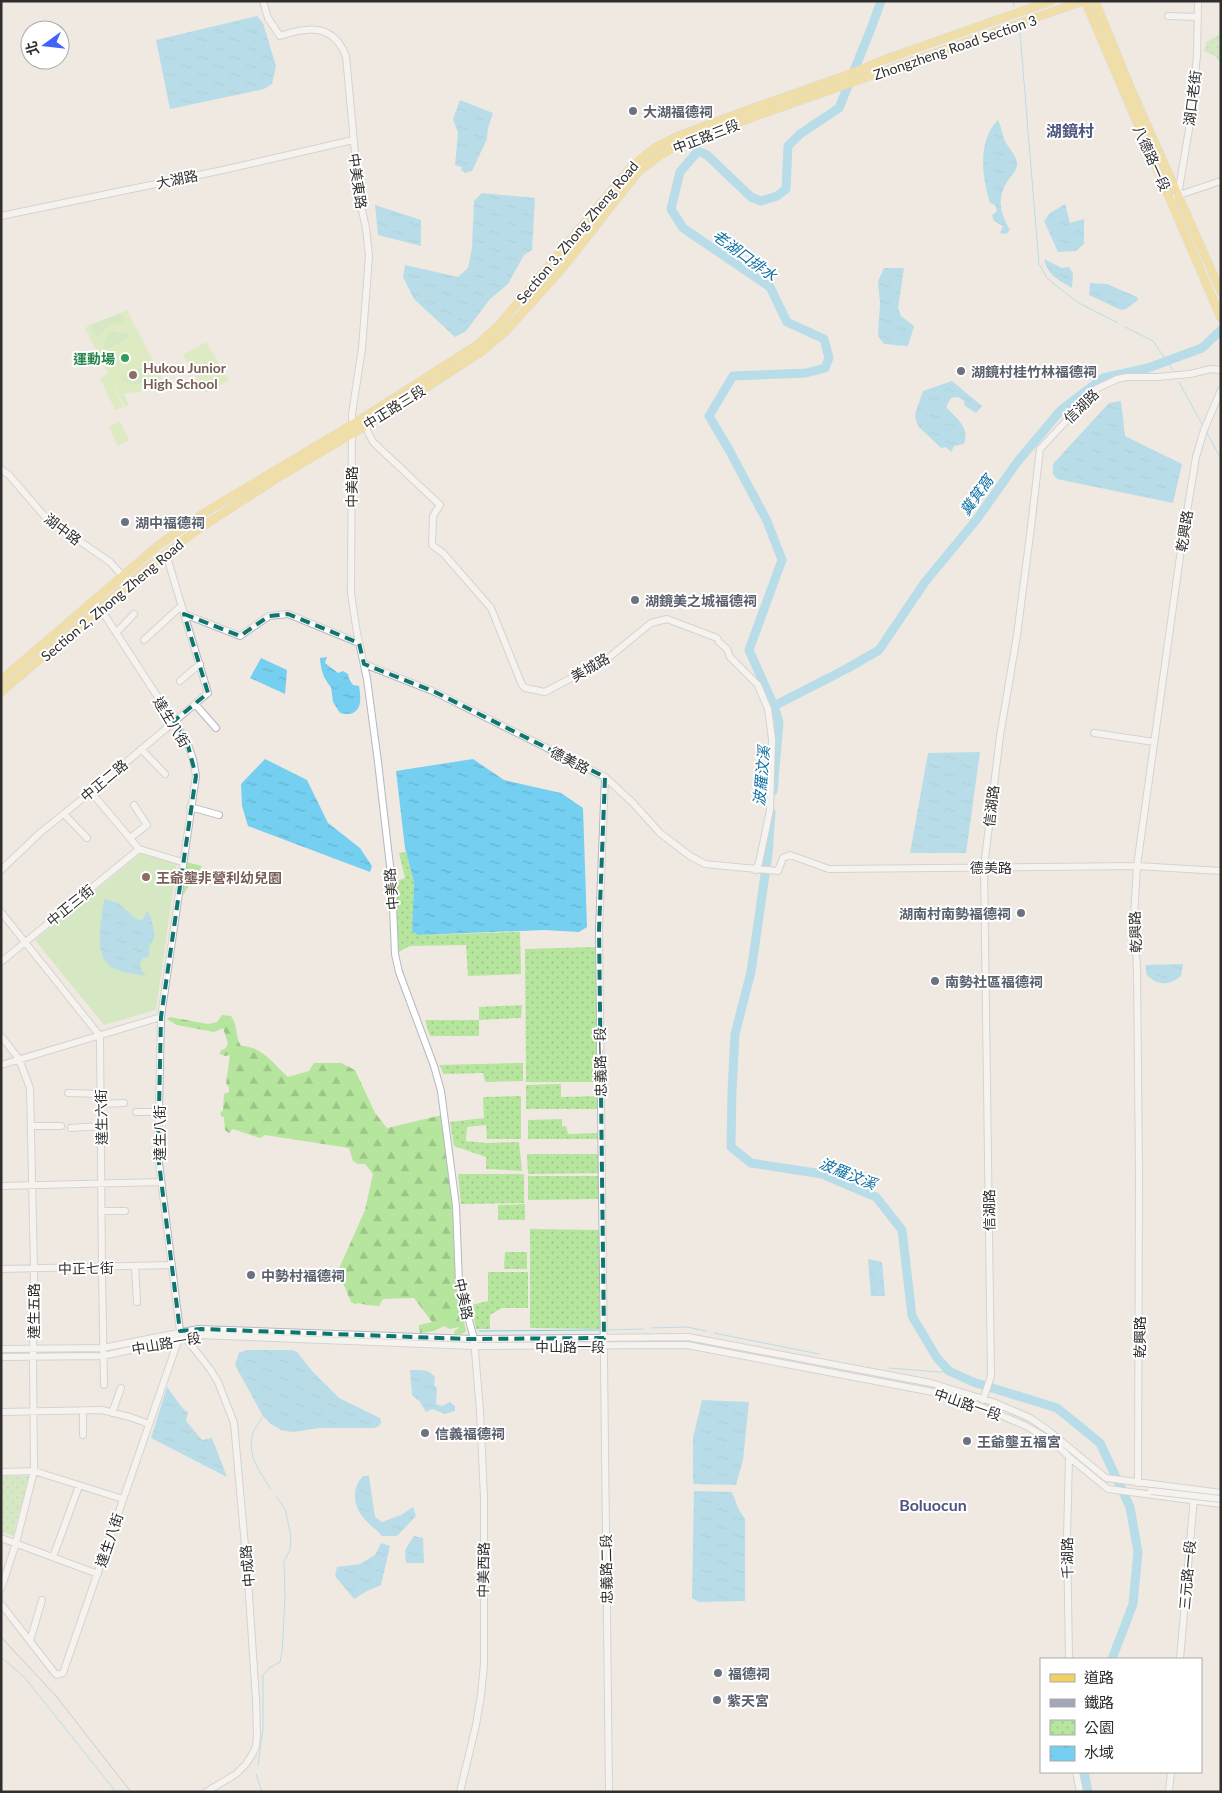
<svg xmlns="http://www.w3.org/2000/svg" width="1222" height="1793" viewBox="0 0 1222 1793" font-family="Lato,'Noto Sans TC',sans-serif">
<style>
.grass{fill:#b6e59e}
.forest{fill:url(#forest-firs)}
.park{fill:url(#park-dots)}
.pitch{fill:#c9ec9a;fill-rule:evenodd}
.water{fill:url(#water-ripples)}
.lines{fill:none;stroke-linecap:round;stroke-linejoin:round}
.stream{stroke:#75cff0;stroke-width:1}
.river{stroke:#75cff0;stroke-width:9}
.minor-casing{stroke:#b4b7c1;stroke-width:8}
.major-casing{stroke:#c9c9c9;stroke-width:9}
.minor{stroke:#fff;stroke-width:6}
.major{stroke:#f2d163;stroke-width:8}
.rail{stroke:#a3a6b8;stroke-width:1}
.minor-bridge-casing{stroke:#b4b7c1;stroke-width:8;stroke-linecap:butt}
.minor-bridge{stroke:#fff;stroke-width:6}
.marked{fill:none;stroke:#0f766e;stroke-width:4;stroke-dasharray:10 6;stroke-linejoin:round}
.worship-dot{fill:#6b7280;stroke:#fff;stroke-width:2}
.leisure-dot{fill:#2e9e5b;stroke:#fff;stroke-width:2}
.education-dot{fill:#8d6e63;stroke:#fff;stroke-width:2}
.labels{text-anchor:middle;dominant-baseline:central;stroke-width:4;stroke-linejoin:round;paint-order:stroke}
.street-label{font-size:14px;fill:#2e2e2e;stroke:#fff}
.worship-label{font-size:14px;font-weight:bold;fill:#5b616d;stroke:#fff;text-anchor:start}
.leisure-label{font-size:14px;font-weight:bold;fill:#27864d;stroke:#fff;text-anchor:end}
.education-label{font-size:14px;font-weight:bold;fill:#785e54;stroke:#fff;text-anchor:start}
.water-label{font-size:15px;font-style:italic;fill:#0d6fa3;stroke:#fff}
.quarter-label{font-size:16px;font-weight:bold;fill:#4d5680;stroke:#fff}
</style>
<defs>
<pattern id="forest-firs" width="22" height="20" patternUnits="userSpaceOnUse" patternTransform="scale(1.25)"><rect width="22" height="20" fill="#b6e59e"/><path d="M5 1l3.5 6h-7zM16 11l3.5 6h-7z" fill="#9dc588"/></pattern>
<pattern id="park-dots" width="8" height="8" patternUnits="userSpaceOnUse" patternTransform="scale(1.25)"><rect width="8" height="8" fill="#b6e59e"/><path d="M2 2h.1M6 6h.1" fill="none" stroke="#9dc588" stroke-width="1.8" stroke-linecap="round"/></pattern>
<pattern id="water-ripples" width="26" height="14" patternUnits="userSpaceOnUse" patternTransform="scale(1.25)"><rect width="26" height="14" fill="#75cff0"/><path d="M2 4q2-2 4 0t4 0M15 11q2-2 4 0t4 0" fill="none" stroke="#66b2ce"/></pattern>
</defs>
<rect width="100%" height="100%" fill="#efe9e1"/>
<!-- grass -->
<path class="grass" d="M121 313 126 323H119L107 326 99 338 97 339 90 325Z
M113 331 127 333 130 337 105 351C102 341 105 336 113 331Z
M145 365C148 373 144 378 140 384 132 386 124 385 119 379Z
M141 853 177 863 156 1010 104 1025 35 940Z
M186 862 202 866 183 895Z"/>
<!-- forest -->
<path class="forest" d="M222 1015 231 1016C239 1028 234 1034 241 1046 262 1046 274 1065 288 1077L309 1071 314 1063H341L355 1070 375 1113 387 1128 442 1115 454 1214 456 1284 466 1331 462 1334 455 1335 454 1331 459 1328V1327L450 1329 444 1326 434 1331 420 1333 419 1325 432 1322 414 1298 383 1299 379 1306 367 1305 358 1303 355 1304 351 1302 338 1271 365 1210 373 1174 365 1164H358L353 1161 349 1148 265 1135 260 1138 233 1129 229 1133 225 1130 224 1117H222L220 1113 223 1110 224 1094 229 1092V1087L226 1084 230 1055 225 1056 220 1054V1051L226 1048 228 1043 223 1028 214 1032 177 1025 167 1019 170 1017 208 1024 217 1022Z"/>
<!-- park -->
<path class="park" d="M1219 35 1221 36V65L1216 57 1204 51 1207 41Z
M406 852 414 882 412 931 418 935 520 932 521 974 468 976 466 945 410 946 395 954 392 883 405 878 399 853Z
M596 947 598 1082H526L525 949Z
M522 1005 521 1018 479 1020V1036H430L425 1020H479V1007Z
M523 1063V1081L485 1082 483 1073 444 1074 439 1065Z
M561 1084V1097L598 1096V1109H526V1085Z
M521 1096V1139H487L486 1125 467 1127 466 1141 486 1143 519 1142 522 1171 486 1169V1157L454 1146 450 1122 484 1118 483 1097Z
M562 1119V1126H566L568 1134 598 1133V1139H528V1120Z
M527 1154H598V1173L528 1174Z
M458 1174H524V1203L461 1204Z
M528 1176H599L598 1199 528 1200Z
M525 1204V1220H498V1205Z
M530 1229 602 1230 603 1278 599 1292 600 1329 530 1328Z
M505 1252H527V1269H504Z
M488 1272H528V1308H502L490 1315V1329H476L471 1305 488 1301Z
M1 1476H29L13 1536 1 1532Z"/>
<!-- pitch -->
<path class="pitch" d="M127 310 166 387 160 391 153 379 140 392 125 393 124 394 129 405 125 407 111 380 123 407 115 410 100 378 108 374 85 328 90 325 97 339 99 338C105 326 111 322 125 323L121 313ZM116 330 127 333 130 337 105 350C102 341 106 333 116 330ZM145 365 146 375 140 384 132 385 120 380Z
M206 342 229 380 206 393 183 355Z
M120 421 129 440 118 446 109 427Z"/>
<!-- water -->
<path class="water" d="M257 16 263 23 276 66 272 84 264 89 170 109 156 40Z
M460 100 493 113 488 128 487 139 472 171 465 173 461 170 462 167 455 165 458 133 453 119Z
M998 120C1001 126 1002 132 1004 139 1008 148 1018 156 1017 166 1016 171 1012 175 1009 179 996 197 1000 213 1010 230L1006 234 1000 233 1003 226 994 221 992 215 997 211 995 205 990 203C982 177 977 141 998 120Z
M482 193 535 198 532 250 524 255 508 284 490 299 466 331 455 337 414 299 403 277 405 265 458 277 468 268 472 248 474 201Z
M1065 204 1070 223 1084 219V244L1076 251 1058 252 1044 221 1050 213Z
M375 205 421 220V246L378 235Z
M1044 259 1062 268 1069 267 1073 273 1072 288C1059 280 1048 276 1044 259Z
M884 268H904L898 308 901 316 914 326 908 346 884 344 878 336 880 303 878 281Z
M1090 283 1107 284 1137 297 1138 300 1126 309 1121 310 1089 295Z
M952 381 982 406 976 413 965 406 964 401 958 397 951 398 946 407C957 419 970 427 964 444L954 446 951 452 946 447 941 448 919 427 916 421 915 414 923 391Z
M1121 401 1125 436 1182 464 1173 503 1057 479 1053 474V464L1109 403Z
M327 657 325 663 338 673 343 671 348 674 349 679 353 685 359 686C362 702 361 718 340 713L333 702 331 687C323 678 321 670 320 658Z
M261 658 287 670 285 694 250 678Z
M980 752 966 853H910L928 753Z
M265 759 307 780 328 823 360 848 372 866 370 872 248 826 242 806 241 784Z
M473 759 504 780 561 793 583 808 587 927 579 932 544 930 418 935 412 931 414 882 405 848 396 771Z
M104 899 118 903 136 919 142 920 148 911 151 918 155 936 149 947V957L143 958 140 963 141 970 146 976C137 974 124 973 115 969 91 958 102 920 104 899Z
M1183 964 1181 976C1169 986 1157 986 1146 974V965Z
M868 1259 882 1262 885 1296H871Z
M246 1350H292L297 1352 312 1371 339 1398 380 1418 381 1423 379 1426 374 1428H319L293 1432 281 1430 271 1424 263 1416 235 1365 239 1353Z
M410 1370C420 1370 429 1369 435 1377L434 1385 437 1388 436 1404 442 1406 450 1402 455 1406V1411L445 1414 432 1409 426 1412 420 1402 412 1395Z
M167 1387 184 1410 188 1412 186 1421 202 1440 212 1438 227 1477 151 1438Z
M702 1400 749 1402 743 1460 736 1485 694 1484 693 1481V1438Z
M363 1476H369L375 1517 382 1522 401 1515 413 1507 416 1516 397 1536H382C376 1529 368 1524 362 1516 353 1504 352 1487 363 1476Z
M694 1491 732 1492 738 1508 745 1519V1601L699 1602 692 1598Z
M414 1536 423 1538 424 1563H406L405 1550Z
M381 1543 390 1546 381 1585 367 1591 354 1599 335 1576 337 1567 360 1564 375 1555Z"/>
<g class="lines">
<!-- stream -->
<path class="stream" d="M1013 1 1014 7
M1020 33 1039 264 1047 278 1077 302 1118 323
M1125 327 1153 341 1173 370
M1179 382 1202 424
M1207 433 1221 459
M651 1328 687 1327 706 1331
M608 1330 643 1329
M479 1331 599 1330
M714 1333 819 1354
M889 1368 939 1372 949 1371
M263 1416C260 1422 255 1427 253 1433 246 1454 260 1473 271 1489
M1 1657 25 1678 116 1792
M258 1765 263 1729V1675L269 1668 280 1662 282 1652 285 1597 284 1561 290 1550 291 1536 285 1509 276 1496
M256 1774 262 1792"/>
<!-- river -->
<path class="river" d="M774 706 848 668 879 650 925 582 977 519 1018 461 1061 410 1103 378 1148 368 1202 348 1221 330
M773 791 779 722 774 706 749 650 782 560 767 521 728 448 709 416 733 376 806 373 825 368 829 358 824 339 787 322 770 287 683 228 671 209 680 172 698 151 707 155 751 197 761 201 777 196 786 189 788 146 800 134 839 108 872 26 881 1
M771 812 768 854 751 972 735 1034 732 1090 731 1147 751 1163 822 1174 876 1197 902 1230 912 1316 937 1358 949 1371 973 1382 1057 1408 1100 1443 1130 1507 1138 1552 1133 1604 1112 1659
M1084 1772 1088 1792"/>
<defs>
<path id="minor" d="M263 1 268 18 280 36C309 26 333 24 346 56L359 197 366 228 369 256 362 348 352 414 351 593 357 633 367 679 378 762 392 883 395 954 399 972 434 1066 441 1091 456 1206 459 1283 474 1339 480 1411 484 1498V1664L481 1695 476 1725 460 1792
M1168 16 1198 17
M1178 195 1189 129 1197 56 1198 1
M1176 196 1221 181
M1 216 223 170 353 140
M365 426 373 442 440 505 433 516 432 545 443 553 491 608 522 685 525 688 545 692 607 659 651 623 667 619 717 638 719 642 727 649 730 657 758 685 768 709 772 739 770 810 759 863 755 870
M1 469 9 475 46 518 110 562 130 584
M184 614 240 636 269 616 288 614 359 643
M116 633 134 614
M144 640 181 606
M364 664 435 692 605 777 633 803 660 833 690 856 705 864 778 871 783 858 790 855 829 869 1137 866 1221 871
M180 681 200 664
M195 704 216 728
M1094 733 1154 742
M141 749 165 774
M605 777 599 930 609 1792
M91 792 139 849 182 862
M190 807 219 815
M64 814 87 838
M130 838 147 825 134 805
M1 870 41 832 91 792 208 693 166 554
M1 912 100 1036 102 1272 104 1385
M1 962 139 849
M1 1036 19 1059 30 1088 34 1269 33 1357 34 1471 16 1543 1 1589
M1 1065 161 1017
M68 1093 100 1094
M100 1104 124 1103
M136 1112H159
M31 1126H61
M71 1128 101 1126
M1 1186 161 1182
M101 1211H125
M135 1266 137 1302
M1 1269 171 1265
M184 1336 210 1369 218 1382 234 1423 248 1580 256 1700 257 1735 256 1746 253 1753 246 1764 236 1774 206 1792
M1 1349 103 1348 198 1329 474 1339 688 1337 931 1383 993 1402 1030 1418 1049 1431 1106 1478 1221 1493
M1 1357 103 1356 198 1335 474 1346 687 1345 933 1392 977 1405 1026 1426 1054 1442 1069 1457 1108 1489 1221 1504
M983 1400 991 1376 984 867 1000 736 1017 635 1030 535 1040 449 1096 389 1117 379 1127 377H1157L1190 374 1211 369 1221 370
M1 1412 102 1410 130 1417 149 1424
M112 1413 121 1388
M83 1435V1411
M1069 1457 1067 1538 1069 1659
M1 1472 34 1471 123 1499
M1138 1483 1139 1176 1137 969 1134 916 1137 866 1182 542 1196 457 1204 430 1221 390
M1 1538 98 1574
M53 1557 79 1486
M1 1604 54 1672 57 1675 63 1673 179 1338 180 1331 158 1155 161 1017 196 776 193 759 187 742 100 608 93 601
M30 1641 42 1600
M1180 1659 1194 1497
M1076 1772 1080 1792
M1169 1792 1171 1772"/>
<path id="major" d="M1085 1 1221 318
M1095 1 1131 89 1221 292
M1 680 160 544 204 513 353 424 477 345 500 324 632 166 656 147 678 136 742 112 858 71 886 59 1051 1
M1 692 152 564 200 528 279 477 389 412 481 352 505 332 561 270 639 171 662 154 680 144 745 120 1083 1"/>
</defs>
<!-- minor casing -->
<use href="#minor" class="minor-casing"/>
<!-- major casing -->
<use href="#major" class="major-casing"/>
<!-- minor -->
<use href="#minor" class="minor"/>
<!-- major -->
<use href="#major" class="major"/>
<!-- rail -->
<path class="rail" d="M1 1637 56 1696 131 1792"/>
<defs>
<path id="minor-bridge" d="M1151 1491 1221 1499"/>
</defs>
<!-- minor-bridge casing -->
<use href="#minor-bridge" class="minor-bridge-casing"/>
<!-- minor-bridge -->
<use href="#minor-bridge" class="minor-bridge"/>
</g>
<!-- marked area -->
<path d="M0 0H1222V1793H0ZM184 614 240 636 269 616 288 614 359 643 364 664 435 692 605 777 599 930 604 1338 467 1339 201 1329 180 1331 158 1155 161 1017 196 776 187 742 174 721 208 693Z" fill="#efe9e1" fill-opacity=".55" fill-rule="evenodd"/>
<path class="marked" d="M184 614 240 636 269 616 288 614 359 643 364 664 435 692 605 777 599 930 604 1338 467 1339 201 1329 180 1331 158 1155 161 1017 196 776 187 742 174 721 208 693Z"/>
<!-- markers -->
<g class="worship-dot">
<circle cx="633" cy="111" r="5"/>
<circle cx="961" cy="371" r="5"/>
<circle cx="125" cy="522" r="5"/>
<circle cx="635" cy="600" r="5"/>
<circle cx="1021" cy="913" r="5"/>
<circle cx="935" cy="981" r="5"/>
<circle cx="251" cy="1275" r="5"/>
<circle cx="425" cy="1433" r="5"/>
<circle cx="967" cy="1441" r="5"/>
<circle cx="718" cy="1673" r="5"/>
<circle cx="717" cy="1700" r="5"/>
</g>
<circle class="leisure-dot" cx="125" cy="358" r="5"/>
<g class="education-dot">
<circle cx="133" cy="375" r="5"/>
<circle cx="146" cy="877" r="5"/>
</g>
<g class="labels">
<!-- street labels -->
<g class="street-label">
<text transform="translate(955 47) rotate(-19)">Zhongzheng Road Section 3</text>
<text transform="translate(1192 98) rotate(-83)">湖口老街</text>
<text transform="translate(706 136) rotate(-21)">中正路三段</text>
<text transform="translate(1152 158) rotate(66)">八德路一段</text>
<text transform="translate(177 179) rotate(-12)">大湖路</text>
<text transform="translate(358 181) rotate(82)">中美東路</text>
<text transform="translate(577 232) rotate(-50)">Section 3, Zhong Zheng Road</text>
<text transform="translate(1081 406) rotate(-44)">信湖路</text>
<text transform="translate(394 407) rotate(-32)">中正路三段</text>
<text transform="translate(351 487) rotate(-90)">中美路</text>
<text transform="translate(63 529) rotate(37)">湖中路</text>
<text transform="translate(1184 531) rotate(-81)">乾興路</text>
<text transform="translate(112 600) rotate(-40)">Section 2, Zhong Zheng Road</text>
<text transform="translate(590 667) rotate(-30)">美城路</text>
<text transform="translate(172 722) rotate(59)">達生八街</text>
<text transform="translate(570 760) rotate(27)">德美路</text>
<text transform="translate(104 780) rotate(-40)">中正二路</text>
<text transform="translate(991 806) rotate(-83)">信湖路</text>
<text x="991" y="867">德美路</text>
<text transform="translate(391 889) rotate(-95)">中美路</text>
<text transform="translate(70 905) rotate(-39)">中正三街</text>
<text transform="translate(1135 932) rotate(-92)">乾興路</text>
<text transform="translate(600 1062) rotate(-91)">忠義路一段</text>
<text transform="translate(101 1117) rotate(-91)">達生六街</text>
<text transform="translate(159 1133) rotate(-90)">達生八街</text>
<text transform="translate(989 1210) rotate(-91)">信湖路</text>
<text transform="translate(86 1268) rotate(-1)">中正七街</text>
<text transform="translate(464 1299) rotate(78)">中美路</text>
<text transform="translate(33 1311) rotate(-90)">達生五路</text>
<text transform="translate(1139 1337) rotate(-90)">乾興路</text>
<text transform="translate(166 1343) rotate(-10)">中山路一段</text>
<text x="570" y="1346">中山路一段</text>
<text transform="translate(968 1404) rotate(19)">中山路一段</text>
<text transform="translate(109 1540) rotate(-71)">達生八街</text>
<text transform="translate(1067 1558) rotate(-91)">千湖路</text>
<text transform="translate(247 1566) rotate(-95)">中成路</text>
<text transform="translate(606 1569) rotate(-91)">忠義路二段</text>
<text transform="translate(483 1570) rotate(-89)">中美西路</text>
<text transform="translate(1187 1575) rotate(-85)">三元路一段</text>
</g>
<!-- worship labels -->
<g class="worship-label">
<text x="643" y="111">大湖福德祠</text>
<text x="971" y="371">湖鏡村桂竹林福德祠</text>
<text x="135" y="522">湖中福德祠</text>
<text x="645" y="600">湖鏡美之城福德祠</text>
<text x="1011" y="913" text-anchor="end">湖南村南勢福德祠</text>
<text x="945" y="981">南勢社區福德祠</text>
<text x="261" y="1275">中勢村福德祠</text>
<text x="435" y="1433">信義福德祠</text>
<text x="977" y="1441">王爺壟五福宮</text>
<text x="728" y="1673">福德祠</text>
<text x="727" y="1700">紫天宮</text>
</g>
<!-- leisure labels -->
<g class="leisure-label">
<text x="115" y="358">運動場</text>
</g>
<!-- education labels -->
<g class="education-label">
<text x="143" y="367">Hukou Junior<tspan x="143" dy="16">High School</tspan></text>
<text x="156" y="877">王爺壟非營利幼兒園</text>
</g>
<!-- water labels -->
<g class="water-label">
<text transform="translate(745 255) rotate(36)">老湖口排水</text>
<text transform="translate(976 495) rotate(-54)">糞箕窩</text>
<text transform="translate(761 776) rotate(-85)">波羅汶溪</text>
<text transform="translate(848 1173) rotate(22)">波羅汶溪</text>
</g>
<!-- quarter labels -->
<g class="quarter-label">
<text x="1070" y="130">湖鏡村</text>
<text x="933" y="1504">Boluocun</text>
</g>
</g>
<!-- border -->
<rect width="1222" height="1793" fill="none" stroke="#2e2e2e" stroke-width="5"/>
<!-- legend -->
<rect x="1040" y="1658" width="162" height="115" fill="#ffffff" stroke="#ababab"/>
<rect x="1050" y="1674" width="25" height="8" fill="#f2d163" stroke="#ababab"/>
<text x="1084" y="1683" font-size="15" fill="#2e2e2e">道路</text>
<rect x="1050" y="1699" width="25" height="8" fill="#a3a6b8" stroke="#ababab"/>
<text x="1084" y="1708" font-size="15" fill="#2e2e2e">鐵路</text>
<rect x="1050" y="1720" width="25" height="15" fill="url(#park-dots)" stroke="#ababab"/>
<text x="1084" y="1733" font-size="15" fill="#2e2e2e">公園</text>
<rect x="1050" y="1746" width="25" height="15" fill="url(#water-ripples)" stroke="#ababab"/>
<text x="1084" y="1758" font-size="15" fill="#2e2e2e">水域</text>
<!-- north arrow -->
<g transform="translate(45 45) rotate(255)"><circle r="24" fill="#ffffff" stroke="#ababab"/>
<path d="M0-4L9 19L0 12L-9 19Z" fill="#4264fb"/>
<text y="-8" font-size="14" font-weight="bold" text-anchor="middle" fill="#2e2e2e">北</text>
</g>
</svg>
